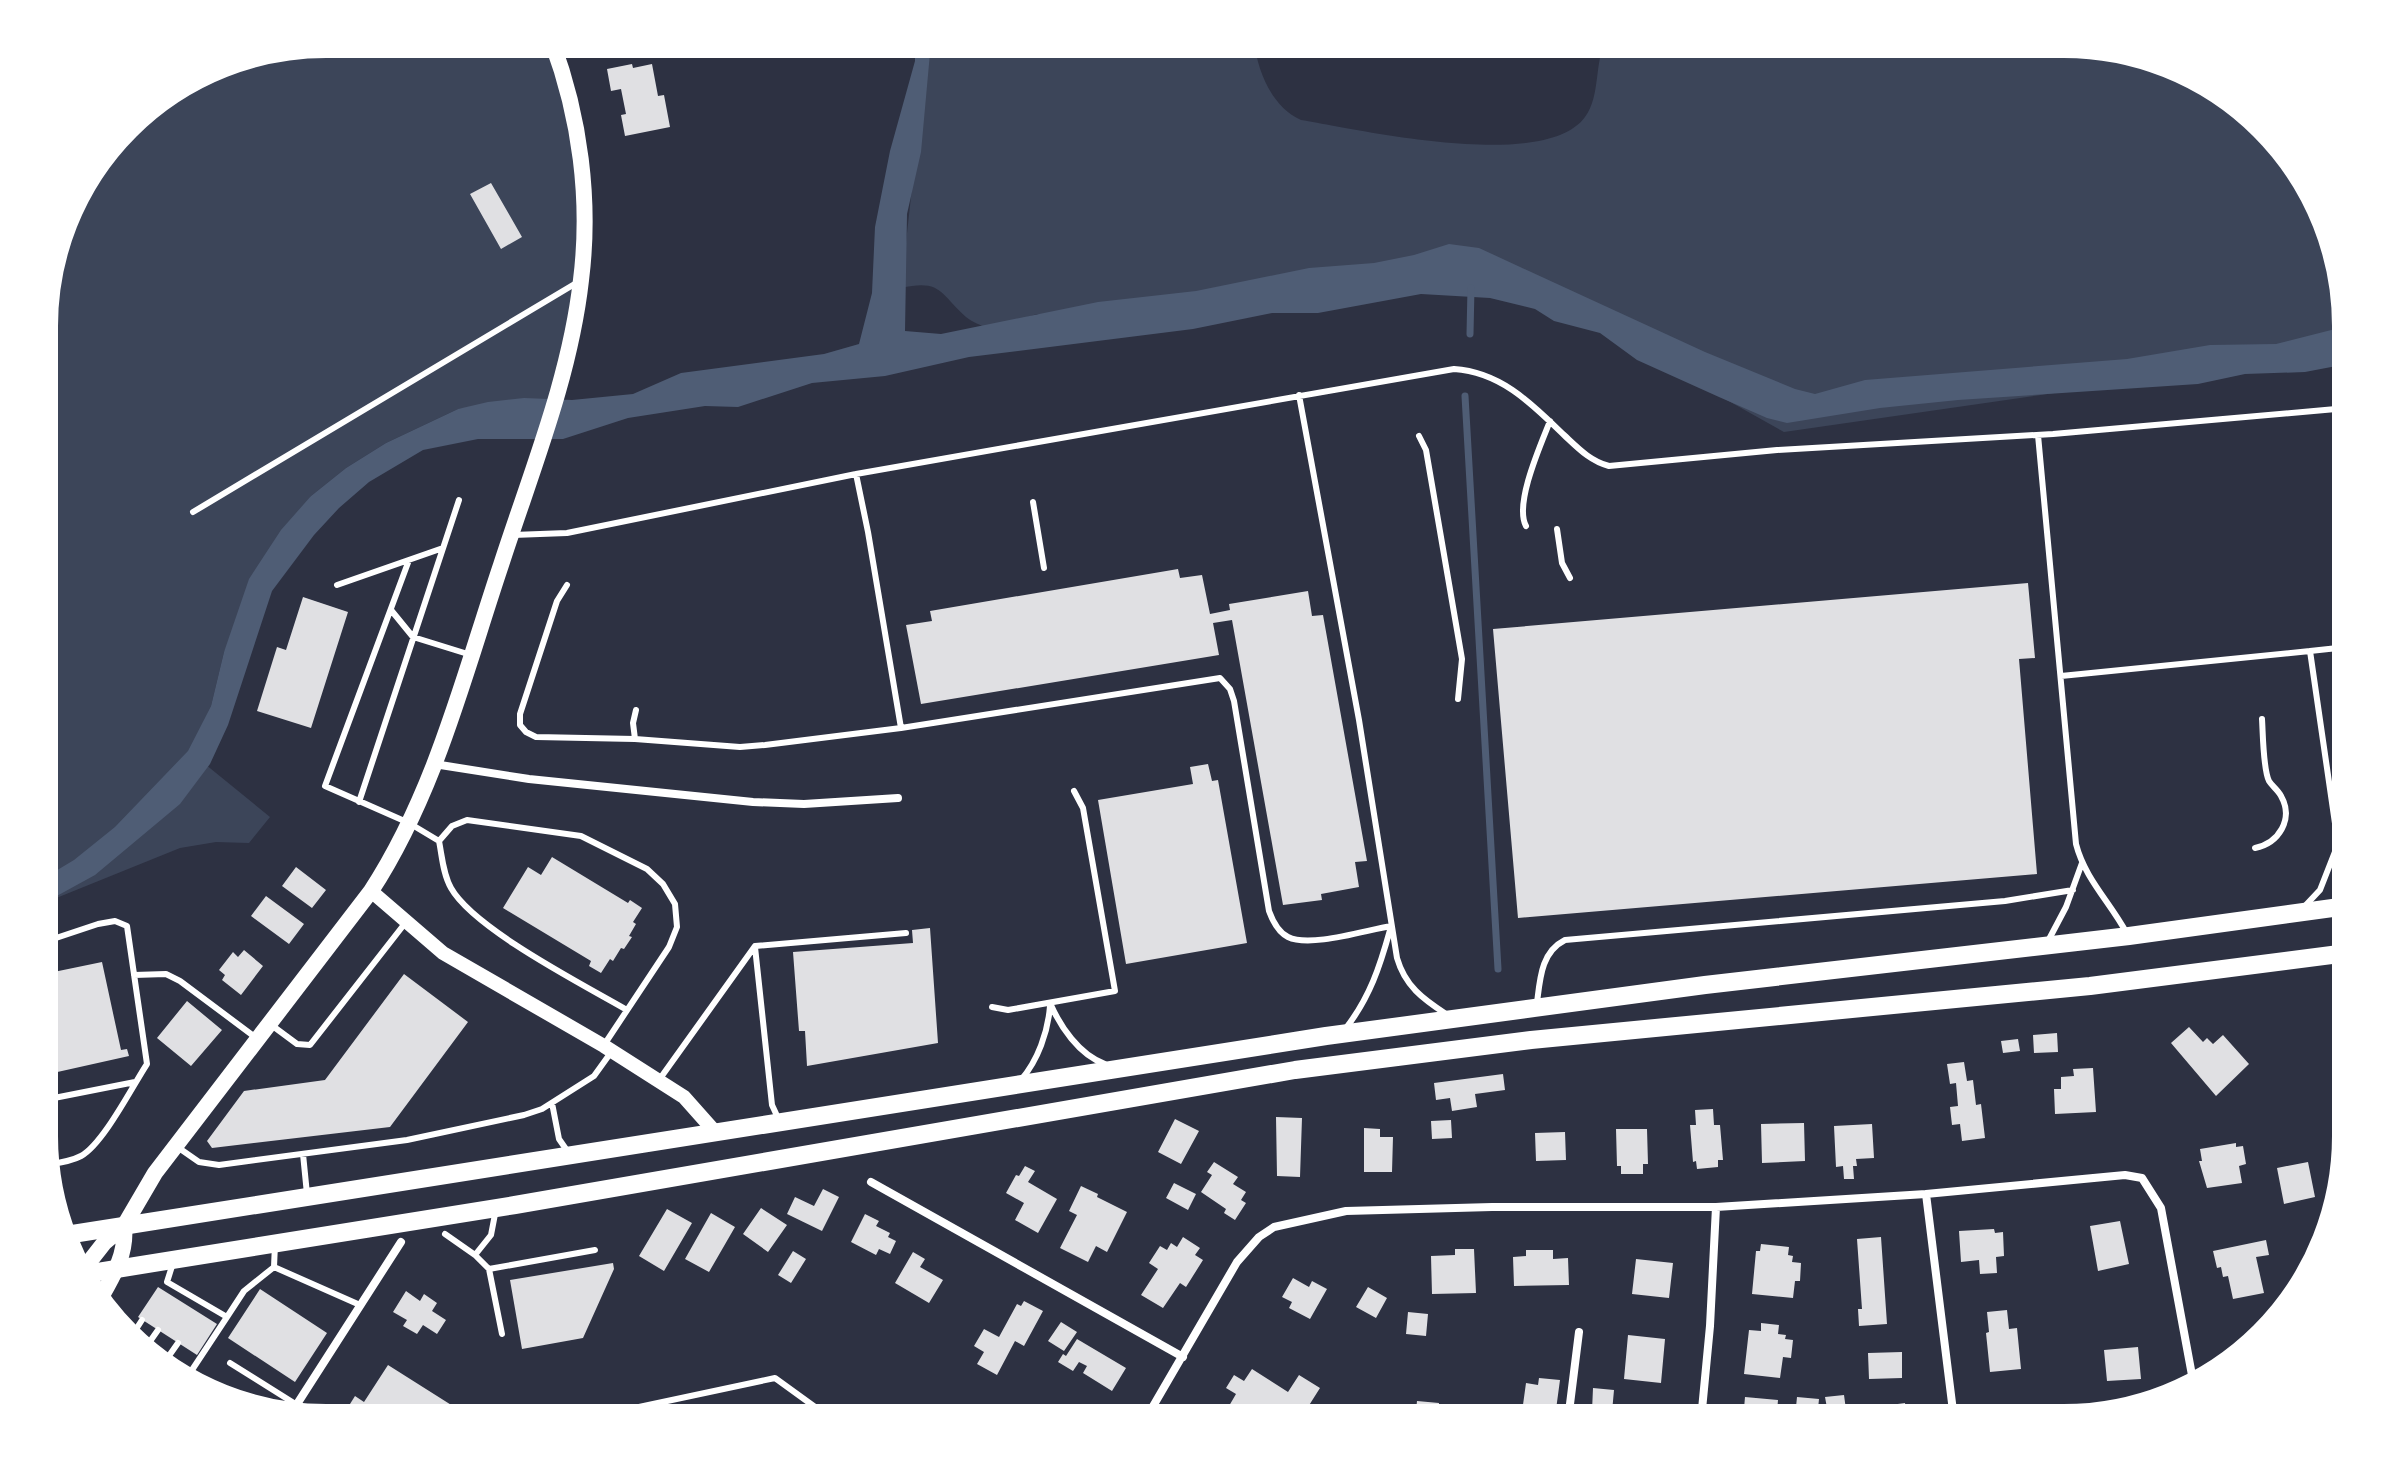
<svg xmlns="http://www.w3.org/2000/svg" width="2390" height="1462" viewBox="0 0 2390 1462" font-family="Inter,sans-serif">
<style>
.green{fill:#3c4559}
.water{fill:#4f5d75}
.lines{fill:none;stroke-linecap:round;stroke-linejoin:round}
.stream{stroke:#4f5d75;stroke-width:7}
.building{fill:#e0e0e3}
.service{stroke:#fff;stroke-width:6}
.minor{stroke:#fff;stroke-width:8}
.tertiary{stroke:#fff;stroke-width:14}
.secondary{stroke:#fff;stroke-width:16}
.trunk{stroke:#fff;stroke-width:18}
.rim{fill:none;stroke:#fff;stroke-width:4}
</style>
<rect width="100%" height="100%" fill="#2d3142"/>
<!-- green -->
<path class="green" d="M326 42H552L558 58 584 218 555 400 458 409 386 443 346 468 311 496 224 652 211 706 189 751 270 817 249 843 216 842 180 848 44 903V289L71 200 138 113 218 63Z
M928 42H1254C1258 72 1272 107 1301 120 1361 130 1545 172 1585 117 1601 96 1594 60 1606 42H2064L2138 52 2221 90 2310 184 2347 307V351L1784 432 1491 268 1049 317 1037 314 989 329C981 325 972 322 966 317 940 294 942 279 901 288Z"/>
<!-- water -->
<path class="water" d="M915 42H931L921 152 907 214 905 331 941 334 1098 302 1196 291 1309 268 1374 263 1414 255 1449 244 1479 248 1705 352 1795 389 1815 394 1865 380 2127 359 2210 345 2276 344 2347 326V364L2305 372 2245 374 2198 384 1958 400 1880 408 1787 423 1767 418 1719 397 1637 360 1600 333 1554 321 1535 309 1490 298 1421 294 1318 313H1272L1193 329 969 357 885 376 812 383 738 407 705 406 628 418 563 439H478L423 450 369 482 339 508 314 535 272 591 228 725 210 764 180 804 95 875 44 903V878L74 860 115 827 188 751 211 706 224 652 249 579 281 530 311 496 346 468 386 443 458 409 488 402 524 398 572 400 633 394 681 373 824 354 859 344 872 293 875 227 890 151 915 61Z"/>
<g class="lines">
<!-- stream -->
<path class="stream" d="M1470 334 1471 288
M1465 396 1498 969"/>
</g>
<!-- building -->
<path class="building" d="M632 64 633 68 652 64 658 96 664 95 670 127 625 136 621 115 626 114 621 89 611 91 607 69Z
M491 183 522 237 501 249 470 194Z
M1178 569 1180 578 1202 575 1210 614 1230 610 1229 604 1308 591 1312 616 1323 615 1367 861 1355 862 1359 887 1321 894 1322 900 1283 905 1232 620 1213 623 1219 655 921 704 906 625 932 621 930 611Z
M2028 583 2035 658 2019 659 2037 874 1518 918 1493 629Z
M303 597 348 612 311 728 257 711 277 647 286 650Z
M1208 764 1212 781 1218 780 1247 943 1126 964 1098 800 1193 784 1190 767Z
M552 857 628 903 630 900 642 908 633 922 636 924 629 936 632 937 624 949 621 948 613 961 610 959 601 973 589 966 591 961 503 908 528 867 541 875Z
M296 867 326 890 312 908 282 886Z
M266 896 304 924 289 944 251 916Z
M930 928 938 1043 807 1066 805 1031H799L793 952 913 943 912 930Z
M244 950 263 966 241 995 222 980 225 975 219 970 233 952 238 957Z
M102 962 121 1050 127 1049 129 1056 44 1075V974Z
M404 974 468 1022 390 1127 212 1148 207 1141 244 1091 325 1080Z
M187 1001 222 1030 191 1066 157 1038Z
M2189 1027 2203 1042 2207 1038 2213 1044 2223 1035 2249 1064 2216 1096 2171 1043Z
M2057 1033 2058 1052 2034 1053 2033 1035Z
M2018 1039 2020 1051 2003 1053 2001 1041Z
M1964 1062 1967 1081 1973 1080 1976 1105 1981 1104 1985 1138 1962 1141 1960 1124 1952 1125 1950 1107 1958 1106 1956 1083 1950 1084 1947 1064Z
M2093 1068 2096 1112 2055 1114 2054 1089H2061V1077L2074 1076 2073 1069Z
M1503 1074 1505 1090 1475 1094 1477 1107 1452 1111 1450 1098 1436 1100 1434 1083Z
M1713 1109 1714 1125H1720L1723 1160H1718V1167L1697 1169 1696 1161 1693 1162 1690 1125H1696L1695 1110Z
M1276 1117 1302 1118 1300 1177 1277 1176Z
M1175 1119 1199 1131 1181 1164 1158 1152Z
M1451 1120 1452 1138 1432 1139 1431 1121Z
M1804 1123 1805 1161 1762 1163 1761 1124Z
M1872 1124 1874 1158 1856 1159 1857 1166H1853L1854 1179H1844L1843 1166 1836 1167 1834 1126Z
M1364 1128 1380 1129V1137H1393L1392 1172H1364Z
M1616 1129H1647L1648 1164H1643V1174H1621V1166H1617Z
M1565 1132 1566 1160 1536 1161 1535 1133Z
M2236 1143V1147L2243 1146 2246 1164 2239 1166 2242 1183 2207 1188 2199 1161H2202L2200 1149Z
M1214 1162 1238 1177 1233 1184 1246 1192 1241 1200 1246 1203 1235 1220 1224 1213 1226 1209 1201 1192 1212 1175 1207 1172Z
M2308 1162 2315 1197 2284 1204 2277 1168Z
M1025 1166 1035 1171 1028 1182 1057 1199 1038 1233 1015 1220 1024 1203 1006 1193 1016 1175 1019 1176Z
M1174 1183 1196 1194 1188 1210 1166 1198Z
M1081 1186 1098 1194 1097 1197 1127 1212 1107 1252 1096 1246 1088 1262 1060 1248 1077 1215 1069 1211Z
M823 1189 839 1197 822 1231 787 1214 795 1197 814 1206Z
M761 1208 787 1225 768 1252 743 1234Z
M667 1209 692 1223 664 1271 639 1256Z
M711 1213 735 1227 709 1272 685 1259Z
M865 1214 879 1221 876 1226 890 1233 888 1237 896 1241 890 1254 879 1249 876 1255 851 1242Z
M2120 1221 2129 1264 2098 1271 2090 1226Z
M1994 1229 1995 1233 2003 1232 2004 1256 1996 1257 1997 1273 1980 1274 1979 1260 1961 1262 1959 1231Z
M1183 1237 1200 1248 1195 1255 1203 1260 1186 1287 1180 1283 1163 1308 1141 1295 1158 1269 1149 1263 1160 1246 1167 1250 1171 1243 1177 1247Z
M1881 1237 1887 1324 1859 1326 1858 1309H1862L1857 1239Z
M2266 1240 2269 1255 2256 1257 2264 1293 2233 1299 2228 1276 2223 1277 2221 1267 2217 1268 2213 1251Z
M1761 1244 1789 1247 1788 1255 1793 1256 1792 1262 1801 1263 1800 1281H1795L1793 1298 1752 1294 1756 1251H1760Z
M1455 1249H1474L1476 1293 1432 1294 1431 1256 1455 1255Z
M1526 1250H1553V1259L1568 1258 1569 1285 1514 1286 1513 1257 1526 1256Z
M793 1251 806 1259 791 1283 778 1275Z
M913 1252 925 1259 920 1267 943 1280 929 1303 895 1283Z
M1636 1259 1673 1263 1669 1298 1632 1294Z
M613 1263 614 1269 583 1338 522 1349 510 1280Z
M1293 1278 1309 1287 1312 1281 1327 1289 1310 1319 1289 1308 1292 1302 1282 1297Z
M158 1287 217 1324 197 1355 138 1317Z
M1368 1287 1387 1298 1376 1318 1356 1307Z
M260 1289 327 1333 295 1382 228 1338Z
M406 1291 420 1301 424 1294 437 1303 432 1311 446 1320 437 1334 423 1325 417 1334 403 1326 407 1320 393 1312Z
M1024 1301 1043 1311 1024 1346 1015 1341 997 1375 977 1364 984 1352 974 1346 984 1329 999 1337 1017 1304 1021 1306Z
M2007 1310 2009 1329 2017 1328 2021 1369 1990 1372 1986 1333 1989 1332 1987 1312Z
M1408 1312 1428 1314 1426 1336 1406 1334Z
M1061 1322 1077 1332 1064 1351 1048 1341Z
M1761 1323 1779 1325 1778 1334 1786 1335 1785 1339 1793 1340 1791 1358 1783 1357 1780 1378 1744 1374 1749 1330 1761 1331Z
M1628 1335 1665 1339 1661 1383 1624 1379Z
M1077 1339 1126 1368 1112 1391 1083 1373 1087 1366 1079 1362 1073 1371 1058 1362 1063 1354 1066 1356Z
M2138 1347 2141 1379 2107 1381 2104 1350Z
M1902 1352V1378L1869 1379 1868 1353Z
M388 1365 475 1420H340L355 1396 364 1402Z
M1252 1369 1288 1392 1299 1375 1320 1388 1301 1418 1283 1407 1276 1418 1270 1415 1267 1420H1251L1229 1406 1236 1394 1226 1388 1234 1375 1244 1381Z
M1539 1378 1560 1380 1555 1417 1522 1412 1526 1383 1538 1385Z
M1593 1388 1614 1390 1612 1412 1592 1411Z
M1844 1395 1847 1417 1829 1419 1825 1397Z
M1745 1397 1778 1400 1777 1412H1782L1781 1420H1743Z
M1797 1397 1819 1399 1817 1419 1795 1417Z
M2150 1397 2151 1399 2124 1407 2123 1400Z
M1417 1401 1439 1403 1438 1420H1415Z
M1905 1403 1907 1419H1873L1872 1410 1884 1409 1883 1406Z
M1620 1405 1657 1408 1656 1420H1619Z
M2021 1409 2022 1419H2003L2002 1411Z"/>
<g class="lines">
<!-- service -->
<path class="service" d="M1299 395 1359 720 1397 958C1405 986 1423 999 1446 1014
M2038 435 2076 844C2085 879 2110 902 2126 932
M1419 436 1426 450 1462 659 1458 699
M856 474 868 532 901 728
M1033 502 1044 568
M193 512 578 282
M1526 526C1514 504 1541 444 1550 421
M1557 529 1562 563 1570 578
M513 535 567 533 856 474 1454 369C1501 372 1532 404 1564 435 1578 448 1590 461 1609 466L1777 450 2053 434 2347 408
M409 560 325 786 409 823 439 841C442 856 443 874 451 888 474 929 584 985 627 1010
M337 585 443 548
M567 585 557 601 520 714V725L526 732 536 737 635 739 740 747 765 745 901 728 1220 678 1230 689 1234 701 1269 911C1273 922 1278 932 1288 937 1310 948 1366 930 1391 926
M391 610 413 637 471 655
M2347 647 2310 651 2338 844 2347 861
M2061 676 2310 651
M635 739 633 723 636 710
M359 802 459 500
M439 841 452 826 467 820 581 836 647 869 663 884 675 904 677 927 669 947 604 1045
M2255 848C2279 843 2294 819 2281 796 2278 790 2272 786 2269 781 2263 769 2263 734 2262 719
M2304 907 2320 890 2338 844
M44 942 98 924 115 921 127 926 147 1064C132 1087 103 1144 81 1156 70 1162 57 1163 44 1165
M2047 943 2066 907 2082 863
M755 947 772 1105 778 1118
M134 975 166 974 180 981 255 1037
M1050 1003C1060 1026 1079 1055 1105 1064
M1537 1003C1540 979 1541 952 1565 940L2005 901 2073 890
M992 1007 1008 1010 1115 991 1083 808 1074 791
M270 1024 297 1044 310 1045 406 922
M1346 1028C1370 997 1380 966 1390 930
M659 1080 755 946 906 933
M1021 1080C1038 1060 1048 1032 1050 1006
M44 1100 135 1082
M552 1103 559 1139 568 1152
M176 1146 199 1162 219 1165 407 1140 524 1115 542 1109 594 1076 612 1051
M303 1154 307 1194
M445 1234 475 1255 491 1235 496 1209
M475 1255 489 1269 502 1334
M274 1267 360 1305
M489 1269 595 1250
M227 1317 244 1291 274 1267 275 1244
M133 1334 142 1320
M143 1345 190 1373 227 1317 167 1282 173 1263
M146 1347 158 1330
M166 1360 178 1343
M230 1363 297 1405
M578 1420 775 1378 833 1420"/>
<!-- minor -->
<path class="minor" d="M434 764 529 779 753 802 804 804 898 798
M871 1182 1183 1357
M1926 1194 1954 1419
M290 1415 401 1242
M1145 1420 1237 1262 1259 1237 1274 1227 1346 1211 1492 1207H1716L1926 1194 2125 1175 2142 1178 2161 1208 2194 1386
M1568 1420 1579 1332
M1701 1420 1710 1326 1716 1207"/>
<!-- tertiary -->
<path class="tertiary" d="M371 891 443 953 604 1046 684 1097 716 1133"/>
<!-- secondary -->
<path class="secondary" d="M79 1275 104 1243 124 1226 155 1173 371 891C435 793 464 675 501 565 531 472 570 378 581 280 591 200 580 117 552 42
M100 1299C113 1276 127 1254 124 1226"/>
<!-- trunk -->
<path class="trunk" d="M66 1235 1326 1036 1705 985 2129 936 2347 906
M79 1275 515 1205 1295 1070 1531 1040 2090 986 2347 953"/>
</g>
<!-- crop -->
<path d="M0 0H2390V1462H0ZM326 56H2064A270 270 0 0 1 2334 326V1136A270 270 0 0 1 2064 1406H326A270 270 0 0 1 56 1136V326A270 270 0 0 1 326 56Z" fill="#fff" fill-rule="evenodd"/>
<path class="rim" d="M326 56H2064A270 270 0 0 1 2334 326V1136A270 270 0 0 1 2064 1406H326A270 270 0 0 1 56 1136V326A270 270 0 0 1 326 56Z"/>
</svg>
